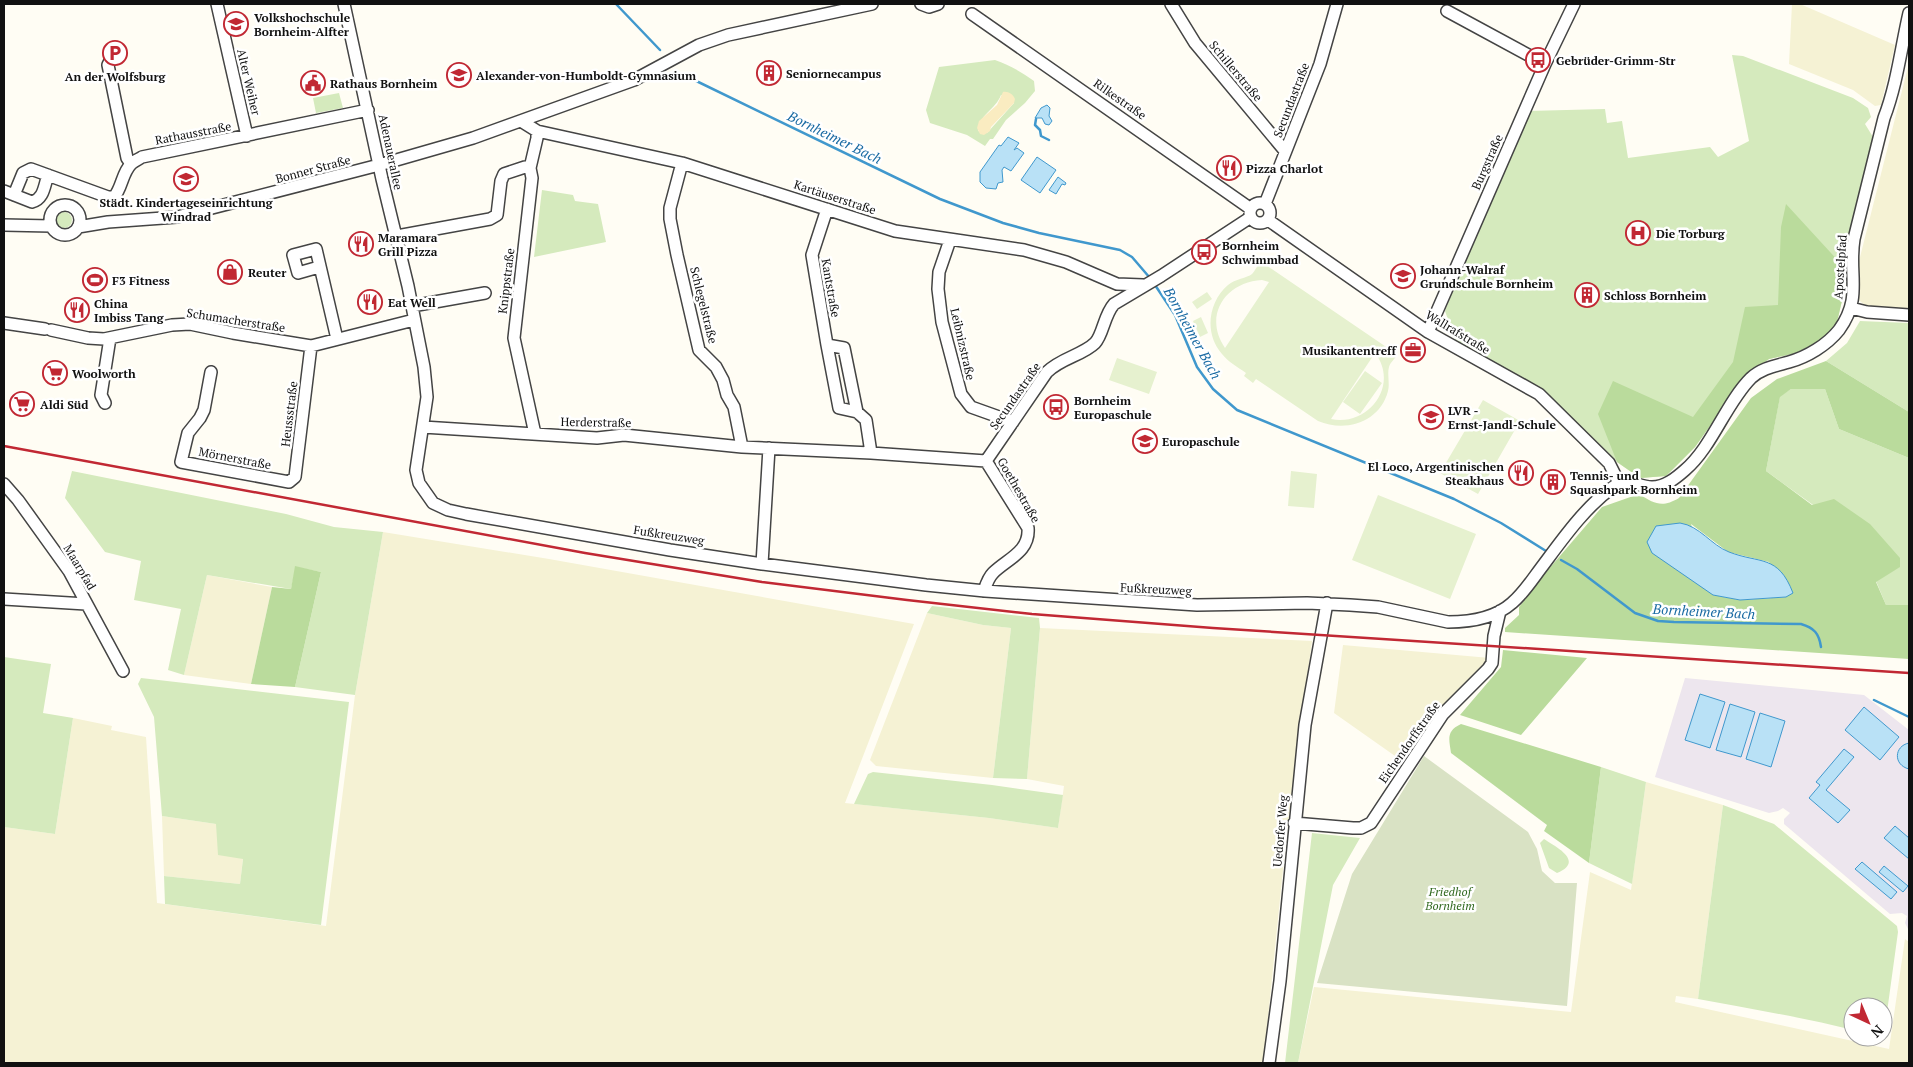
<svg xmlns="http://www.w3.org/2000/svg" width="1913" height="1067" viewBox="0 0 1913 1067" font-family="'PT Serif',serif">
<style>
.industrial{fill:#ede6ee}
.farmland{fill:#f5f2d4}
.green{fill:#d5eabd;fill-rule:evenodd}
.forest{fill:#badb9c;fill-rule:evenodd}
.sand{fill:#faecc1}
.cemetery{fill:#d9e2c4}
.pitch{fill:#e6f1cf;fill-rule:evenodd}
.water{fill:#b9e1f6;stroke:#4098cd}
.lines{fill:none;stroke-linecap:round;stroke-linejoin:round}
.stream{stroke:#4098cd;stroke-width:2.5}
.minor-casing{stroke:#444;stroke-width:14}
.minor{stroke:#fff;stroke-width:11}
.rail{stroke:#c12833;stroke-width:2.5}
.labels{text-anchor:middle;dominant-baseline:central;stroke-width:5;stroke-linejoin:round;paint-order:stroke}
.poi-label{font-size:12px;font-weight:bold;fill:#111;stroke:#fff;text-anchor:start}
.street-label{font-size:12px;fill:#111;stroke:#fff}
.park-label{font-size:12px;font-style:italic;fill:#316920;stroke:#fff}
.water-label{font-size:14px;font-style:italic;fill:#196aa3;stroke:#fff}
</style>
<rect width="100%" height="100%" fill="#fffdf4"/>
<!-- industrial -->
<path class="industrial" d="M1685 678 1864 695 1909 730V931L1905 923 1907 916 1902 913 1890 914 1784 824V819L1790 813 1783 808 1778 811 1769 813 1655 777Z"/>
<!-- farmland -->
<path class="farmland" d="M1792 4H1800L1895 45 1881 105 1875 106 1853 90 1789 64Z
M1909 63V310L1868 307 1857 299V269Z
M383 532 549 559 914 624 845 803 989 818 1058 828 1064 786 1027 779 1040 628 1312 641 1286 839 1264 1058 1262 1063H4V827L55 834 73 718 112 726 111 730 146 737 157 903 326 926 355 695Z
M207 575 272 587 251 684 184 675Z
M927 613 983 625 1011 628 993 778 876 766 870 760Z
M1343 645 1490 658 1405 763 1334 713Z
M1646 782 1723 805 1698 999 1676 996 1675 1002 1889 1049 1905 939 1909 942V1063H1298L1314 987 1571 1012 1590 872 1631 890Z
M162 816 216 824 243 858 240 884 164 876Z"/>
<!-- green -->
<path class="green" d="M1732 55 1743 56 1853 98 1868 108 1871 117 1865 124 1873 137 1842 265 1844 292 1837 322 1796 353 1769 359 1746 375 1695 447 1666 476 1640 478 1617 462 1547 393 1456 342 1445 311 1478 222 1528 111 1605 109 1607 123 1622 121 1628 158 1710 147 1718 157 1749 141Z
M995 60C1009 65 1022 72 1034 81L1035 91 1025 103 1006 120 993 139H990L985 146 967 135 930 123 926 110 939 67ZM1001 95 1014 103 987 133 978 131C977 117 996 109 1001 95Z
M339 93 343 108 316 113 313 98Z
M542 190 573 195 575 201 598 204 606 242 534 257Z
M56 220a8 8 0 1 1 16 0a8 8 0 1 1-16 0Z
M1860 321 1909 323V412L1826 361 1847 343Z
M1791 389H1825L1839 429 1909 458V605H1886L1876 581 1899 567 1766 471 1780 396Z
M72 471 286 514 334 527 383 532 355 695 295 687 321 572 296 567 291 589 207 575 184 675 168 670 181 609 134 600 141 561 105 552 65 498Z
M932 606 1039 618 1040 628 1027 779 993 778 1011 628 983 625 927 613Z
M4 657 51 664 43 713 73 718 55 834 4 827Z
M141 678 349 702 321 925 165 904 164 876 240 884 243 859 218 855 216 824 162 816 154 717 138 684Z
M1601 767 1646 782 1632 884 1589 863Z
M873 772 992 785 1063 795 1058 828 989 818 854 804 868 774Z
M1723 805 1774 824 1897 926 1898 932 1884 1034 1883 1007H1853V1030C1802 1017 1750 1009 1698 999Z
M1312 833 1360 838 1333 885 1298 1063H1285Z
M1544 839C1556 847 1585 861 1557 873L1549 868 1540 843Z"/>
<!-- forest -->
<path class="forest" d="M1786 204 1842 265 1844 292 1837 322 1823 339 1796 353 1769 359 1746 375 1695 447 1666 476 1640 478 1617 462 1598 414 1613 381 1693 417 1733 362 1745 307 1778 305 1781 227Z
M1826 361 1909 412V458L1839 429 1825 389H1791L1780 397 1766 471 1812 505 1834 499 1870 524 1900 558V567L1876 582 1886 605H1909V659L1505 632V628L1519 615V607L1547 571 1602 507 1639 494C1655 504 1662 508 1679 498L1751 398 1777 379ZM1691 524 1728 552 1769 562 1786 597 1740 600 1713 595Z
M295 566 321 572 295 687 251 684 272 587 291 589Z
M1503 650 1587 658 1521 735 1460 715 1501 667Z
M1461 724 1601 767 1589 863 1544 831 1547 825 1451 753C1449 739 1446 731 1461 724Z"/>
<!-- sand -->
<path class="sand" d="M1003 92C1008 91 1013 94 1015 99L1014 103 991 127 990 131 984 135 980 134 977 128 979 121 997 105Z"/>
<!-- cemetery -->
<path class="cemetery" d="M1424 756 1528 832 1537 849 1542 871 1555 883H1577L1567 1006 1317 983 1352 874Z"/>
<!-- pitch -->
<path class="pitch" d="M1260 261 1398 355C1395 358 1390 363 1389 367 1387 374 1390 383 1388 391 1380 422 1346 433 1318 421L1256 379 1253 383 1244 376 1246 373C1238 367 1228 362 1222 354 1204 334 1208 302 1228 285 1235 279 1247 278 1252 274 1255 271 1258 265 1260 261ZM1262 280 1269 282 1225 348C1203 316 1225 282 1262 280ZM1375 353C1400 385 1368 427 1331 419Z
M1207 292 1212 299 1197 309 1192 302Z
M1201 317 1208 333 1200 337 1193 321Z
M1117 358 1157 372 1149 394 1109 380Z
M1365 371 1382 383 1360 414 1343 402Z
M1483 400 1520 421 1478 494 1440 473Z
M1291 471 1317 474 1314 508 1288 506Z
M1378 495 1476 534 1450 599 1352 560Z"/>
<!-- water -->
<path class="water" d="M1047 105 1050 108 1049 116 1052 121 1049 125 1045 124 1042 118H1035L1041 108Z
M1008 137 1019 143 1014 150 1017 148 1024 153 1011 171 1004 167 1002 170 1003 182 998 183 996 189 986 188 980 182V172L999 145 1001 146Z
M1037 157 1056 170 1040 193 1021 180Z
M1058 177 1066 183 1065 185 1062 184 1056 194 1049 190Z
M1680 523C1700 526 1711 545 1729 552 1760 564 1778 554 1793 593L1786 597 1740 600 1713 595 1652 553 1647 542 1656 526Z
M1700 694 1725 702 1710 748 1685 740Z
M1730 704 1755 712 1741 757 1716 750Z
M1864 707 1899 737 1880 760 1845 730Z
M1760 713 1785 721 1771 767 1746 759Z
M1909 743V769C1893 765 1894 746 1909 743Z
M1844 749 1854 757 1826 790 1850 810 1838 823 1809 798 1820 785 1816 782Z
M1895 826 1909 838V859L1884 838Z
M1862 862 1897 892 1891 899 1855 869Z
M1884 866 1908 886 1903 892 1879 872Z"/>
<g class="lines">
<!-- stream -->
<path class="stream" d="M616 4 660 50
M686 76 940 199 1003 223 1039 233 1120 250 1132 257 1150 278
M1036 119 1035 125 1040 130 1041 136 1049 140
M1155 285 1175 315 1197 367 1213 389 1237 410 1454 499 1501 523 1546 551
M1561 560 1577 569 1635 613 1658 621 1674 622 1801 624C1814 628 1819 633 1821 647
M1874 700 1909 717"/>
<defs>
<path id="minor" d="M217 4 247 136
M344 4 382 179 408 286 424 367 427 397 416 470 419 483 433 503 448 510 466 514 670 550 762 564 926 585 985 591 1197 605 1307 603 1350 605 1378 607 1448 622C1470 622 1494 619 1512 603 1523 594 1532 580 1541 568 1562 540 1584 508 1613 487 1627 476 1637 487 1652 487 1665 487 1676 478 1685 470 1712 447 1726 403 1751 378 1762 368 1775 366 1789 362 1807 357 1827 345 1839 330 1863 297 1848 274 1854 239L1884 118C1897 84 1901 48 1909 13
M921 4 929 7 938 4
M1171 4 1195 43 1285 151
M1447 11 1545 64
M972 14 1251 209
M114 53 108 65 127 158 131 164
M521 121 537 131 682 163 895 231 1024 250 1066 262 1117 284 1143 285
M682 163 670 208V219L677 255 699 350 716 367 723 380 727 395 734 407 742 447
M4 191 32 202C44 199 44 186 48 175
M14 195 23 173 31 169 108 197H114C122 188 122 173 131 164 134 161 139 159 142 157L368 110
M1250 213a10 10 0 1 1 20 0a10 10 0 1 1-20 0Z
M1265 204 1320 64 1337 4
M50 220a15 15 0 1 1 30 0a15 15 0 1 1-30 0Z
M827 209 812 255 827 345 844 348 857 412 866 420 871 453
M1268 220 1428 332 1539 394 1609 463 1619 483
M4 225 51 226
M78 227 108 222 177 217 379 165 473 138 634 80 699 45 728 35 872 4
M397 236 490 219 497 215 501 181 504 174 525 167 530 168
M950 240 939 272 938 289 942 322 961 394 971 407 1013 422
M319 267 298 273 293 255 316 249 337 339
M412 306 485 293
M1851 308 1867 312 1909 315
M4 323 45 329
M51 330 88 338 104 339 172 325 190 324 233 333 311 346 414 320
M1428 332 1545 64 1574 4
M827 345 839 408 857 412
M211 372 204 410 200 418 188 433 181 462 289 482 295 477 311 346
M105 403 101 395 110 338
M423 427 597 438 624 435 742 447 871 453 986 461
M535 434 514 338 532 178 530 168 537 138V131
M986 461 1047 372C1061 358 1083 355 1095 343 1103 335 1104 315 1114 304L1161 276 1251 217
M4 484 18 500 69 571 123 671
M762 564 769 448
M984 591C986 585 988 578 993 573 1007 559 1030 552 1028 528L986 461
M4 599 86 604
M1294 823 1353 828H1361L1371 823 1443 714 1488 669 1492 663 1494 636 1500 611
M1269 1063 1280 981 1305 725 1327 603"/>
</defs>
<!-- minor casing -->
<use href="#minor" class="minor-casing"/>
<!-- minor -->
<use href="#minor" class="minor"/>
<!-- rail -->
<path class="rail" d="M4 446 585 553 762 582 907 600 1032 614 1213 628 1909 673"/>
</g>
<!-- icons -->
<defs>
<symbol id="university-ring" viewBox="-11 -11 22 22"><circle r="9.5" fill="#fff" stroke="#c12833" stroke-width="1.5"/><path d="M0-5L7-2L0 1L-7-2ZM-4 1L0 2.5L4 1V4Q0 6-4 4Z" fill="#c12833"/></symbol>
<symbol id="parking-ring" viewBox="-11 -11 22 22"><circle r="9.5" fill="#fff" stroke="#c12833" stroke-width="1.5"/><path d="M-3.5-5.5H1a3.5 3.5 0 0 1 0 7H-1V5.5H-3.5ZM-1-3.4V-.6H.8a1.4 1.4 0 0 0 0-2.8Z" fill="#c12833"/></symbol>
<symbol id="bus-ring" viewBox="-11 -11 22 22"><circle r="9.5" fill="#fff" stroke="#c12833" stroke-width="1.5"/><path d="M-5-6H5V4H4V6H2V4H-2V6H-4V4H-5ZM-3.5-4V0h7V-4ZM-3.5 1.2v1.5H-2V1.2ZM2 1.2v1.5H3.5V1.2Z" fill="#c12833"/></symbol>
<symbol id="building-ring" viewBox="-11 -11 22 22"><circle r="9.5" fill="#fff" stroke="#c12833" stroke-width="1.5"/><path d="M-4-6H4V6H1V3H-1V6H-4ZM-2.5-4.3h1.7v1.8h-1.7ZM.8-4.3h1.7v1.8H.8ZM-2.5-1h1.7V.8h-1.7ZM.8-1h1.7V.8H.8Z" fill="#c12833"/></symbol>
<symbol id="school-ring" viewBox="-11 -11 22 22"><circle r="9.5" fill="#fff" stroke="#c12833" stroke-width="1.5"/><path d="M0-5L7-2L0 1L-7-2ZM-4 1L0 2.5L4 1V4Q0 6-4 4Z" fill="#c12833"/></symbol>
<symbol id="civic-ring" viewBox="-11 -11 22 22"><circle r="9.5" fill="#fff" stroke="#c12833" stroke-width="1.5"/><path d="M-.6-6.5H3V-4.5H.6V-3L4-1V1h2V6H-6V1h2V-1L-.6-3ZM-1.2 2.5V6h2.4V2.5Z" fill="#c12833"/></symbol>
<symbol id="restaurant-ring" viewBox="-11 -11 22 22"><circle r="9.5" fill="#fff" stroke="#c12833" stroke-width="1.5"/><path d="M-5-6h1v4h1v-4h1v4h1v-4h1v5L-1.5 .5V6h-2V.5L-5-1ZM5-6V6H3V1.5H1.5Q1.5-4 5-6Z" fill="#c12833"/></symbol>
<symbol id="hospital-ring" viewBox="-11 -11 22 22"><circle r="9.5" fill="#fff" stroke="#c12833" stroke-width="1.5"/><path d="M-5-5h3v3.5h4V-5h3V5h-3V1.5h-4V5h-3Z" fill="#c12833"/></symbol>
<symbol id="shop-ring" viewBox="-11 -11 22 22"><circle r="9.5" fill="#fff" stroke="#c12833" stroke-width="1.5"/><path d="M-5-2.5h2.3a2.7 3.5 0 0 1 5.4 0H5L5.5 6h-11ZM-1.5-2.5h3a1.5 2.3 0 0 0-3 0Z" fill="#c12833"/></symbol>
<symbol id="stadium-ring" viewBox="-11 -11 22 22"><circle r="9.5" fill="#fff" stroke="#c12833" stroke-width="1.5"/><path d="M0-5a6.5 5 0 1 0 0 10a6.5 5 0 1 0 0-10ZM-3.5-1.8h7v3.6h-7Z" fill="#c12833"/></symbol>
<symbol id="office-ring" viewBox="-11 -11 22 22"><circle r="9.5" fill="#fff" stroke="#c12833" stroke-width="1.5"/><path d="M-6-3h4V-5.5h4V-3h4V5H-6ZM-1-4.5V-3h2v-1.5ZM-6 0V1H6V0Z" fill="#c12833"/></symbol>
<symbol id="supermarket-ring" viewBox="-11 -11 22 22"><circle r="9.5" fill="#fff" stroke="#c12833" stroke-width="1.5"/><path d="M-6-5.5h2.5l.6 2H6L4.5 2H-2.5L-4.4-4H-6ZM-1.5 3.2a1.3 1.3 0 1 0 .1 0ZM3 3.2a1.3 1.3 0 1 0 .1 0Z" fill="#c12833"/></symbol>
</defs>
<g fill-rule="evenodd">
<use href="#university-ring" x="222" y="10" width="28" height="28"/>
<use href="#parking-ring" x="101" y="39" width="28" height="28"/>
<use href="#bus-ring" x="1524" y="46" width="28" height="28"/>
<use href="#building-ring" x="755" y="59" width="28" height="28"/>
<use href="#school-ring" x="445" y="61" width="28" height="28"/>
<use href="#civic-ring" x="299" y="69" width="28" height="28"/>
<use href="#restaurant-ring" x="1215" y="154" width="28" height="28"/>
<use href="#school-ring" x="172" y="165" width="28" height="28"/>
<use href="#hospital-ring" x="1624" y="219" width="28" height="28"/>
<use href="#restaurant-ring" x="347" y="230" width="28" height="28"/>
<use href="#bus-ring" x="1190" y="238" width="28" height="28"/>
<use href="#shop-ring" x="216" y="258" width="28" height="28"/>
<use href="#school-ring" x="1389" y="262" width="28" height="28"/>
<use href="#stadium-ring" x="81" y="266" width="28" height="28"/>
<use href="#building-ring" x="1573" y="281" width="28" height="28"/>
<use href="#restaurant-ring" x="356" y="288" width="28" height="28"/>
<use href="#restaurant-ring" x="63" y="296" width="28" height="28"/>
<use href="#office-ring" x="1399" y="336" width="28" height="28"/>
<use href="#supermarket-ring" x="41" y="359" width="28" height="28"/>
<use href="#supermarket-ring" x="8" y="390" width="28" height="28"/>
<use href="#bus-ring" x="1042" y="393" width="28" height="28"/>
<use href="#school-ring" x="1417" y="403" width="28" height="28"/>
<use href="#school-ring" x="1131" y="427" width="28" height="28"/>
<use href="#restaurant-ring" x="1507" y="459" width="28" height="28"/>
<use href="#building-ring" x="1539" y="468" width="28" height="28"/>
</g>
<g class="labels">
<!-- poi labels -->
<g class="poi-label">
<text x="254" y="17">Volkshochschule<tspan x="254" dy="14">Bornheim-Alfter</tspan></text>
<text x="1556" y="60">Gebrüder-Grimm-Str</text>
<text x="786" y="73">Seniornecampus</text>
<text x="476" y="75">Alexander-von-Humboldt-Gymnasium</text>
<text x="115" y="76" text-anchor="middle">An der Wolfsburg</text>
<text x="330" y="83">Rathaus Bornheim</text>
<text x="1246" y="168">Pizza Charlot</text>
<text x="186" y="202" text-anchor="middle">Städt. Kindertageseinrichtung<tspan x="186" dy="14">Windrad</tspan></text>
<text x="1656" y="233">Die Torburg</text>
<text x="378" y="237">Maramara<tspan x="378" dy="14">Grill Pizza</tspan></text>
<text x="1222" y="245">Bornheim<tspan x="1222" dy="14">Schwimmbad</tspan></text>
<text x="1420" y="269">Johann-Walraf<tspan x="1420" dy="14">Grundschule Bornheim</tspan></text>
<text x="248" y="272">Reuter</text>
<text x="112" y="280">F3 Fitness</text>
<text x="1604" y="295">Schloss Bornheim</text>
<text x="388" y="302">Eat Well</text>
<text x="94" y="303">China<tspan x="94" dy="14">Imbiss Tang</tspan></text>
<text x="1396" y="350" text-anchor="end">Musikantentreff</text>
<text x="72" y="373">Woolworth</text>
<text x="1074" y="400">Bornheim<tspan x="1074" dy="14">Europaschule</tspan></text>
<text x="40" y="404">Aldi Süd</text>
<text x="1448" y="410">LVR -<tspan x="1448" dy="14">Ernst-Jandl-Schule</tspan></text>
<text x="1162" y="441">Europaschule</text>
<text x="1504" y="466" text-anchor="end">El Loco, Argentinischen<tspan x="1504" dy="14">Steakhaus</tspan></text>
<text x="1570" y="475">Tennis- und<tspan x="1570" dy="14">Squashpark Bornheim</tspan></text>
</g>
<!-- street labels -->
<g class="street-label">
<text transform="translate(1236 71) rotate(50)">Schillerstraße</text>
<text transform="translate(249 82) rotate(77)">Alter Weiher</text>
<text transform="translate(1120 99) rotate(35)">Rilkestraße</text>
<text transform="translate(1291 100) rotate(-69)">Secundastraße</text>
<text transform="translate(193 133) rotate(-11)">Rathausstraße</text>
<text transform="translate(391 152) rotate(78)">Adenauerallee</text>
<text transform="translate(1487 162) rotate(-66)">Burgstraße</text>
<text transform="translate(313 169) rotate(-15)">Bonner Straße</text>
<text transform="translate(835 197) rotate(18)">Kartäuserstraße</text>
<text transform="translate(1840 267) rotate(-86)">Apostelpfad</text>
<text transform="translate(506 281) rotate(-83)">Knippstraße</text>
<text transform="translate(831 288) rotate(80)">Kantstraße</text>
<text transform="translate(704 305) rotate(76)">Schlegelstraße</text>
<text transform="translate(236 320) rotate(9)">Schumacherstraße</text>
<text transform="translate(1458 332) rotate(31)">Wallrafstraße</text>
<text transform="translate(963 344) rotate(77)">Leibnizstraße</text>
<text transform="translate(1015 396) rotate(-55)">Secundastraße</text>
<text transform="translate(289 414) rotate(-83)">Heussstraße</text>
<text transform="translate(596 422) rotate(1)">Herderstraße</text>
<text transform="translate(235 458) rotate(11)">Mörnerstraße</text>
<text transform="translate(1019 490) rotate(60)">Goethestraße</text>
<text transform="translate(669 535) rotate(9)">Fußkreuzweg</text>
<text transform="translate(80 567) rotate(59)">Maarpfad</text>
<text transform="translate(1156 589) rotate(3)">Fußkreuzweg</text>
<text transform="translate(1409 742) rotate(-55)">Eichendorffstraße</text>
<text transform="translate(1280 831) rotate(-85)">Uedorfer Weg</text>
</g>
<!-- park labels -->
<g class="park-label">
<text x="1450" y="891">Friedhof<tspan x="1450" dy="14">Bornheim</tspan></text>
</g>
<!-- water labels -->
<g class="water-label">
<text transform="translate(835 137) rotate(26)">Bornheimer Bach</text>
<text transform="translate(1193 333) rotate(61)">Bornheimer Bach</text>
<text transform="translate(1704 611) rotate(3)">Bornheimer Bach</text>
</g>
</g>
<!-- border -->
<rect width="1913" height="1067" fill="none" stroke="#111111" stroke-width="10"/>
<!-- north arrow -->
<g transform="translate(1868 1022) rotate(136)"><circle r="24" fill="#ffffff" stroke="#a0a0a0"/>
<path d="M0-4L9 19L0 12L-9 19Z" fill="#c12833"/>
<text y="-8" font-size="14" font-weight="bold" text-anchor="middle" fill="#111111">N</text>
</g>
</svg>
